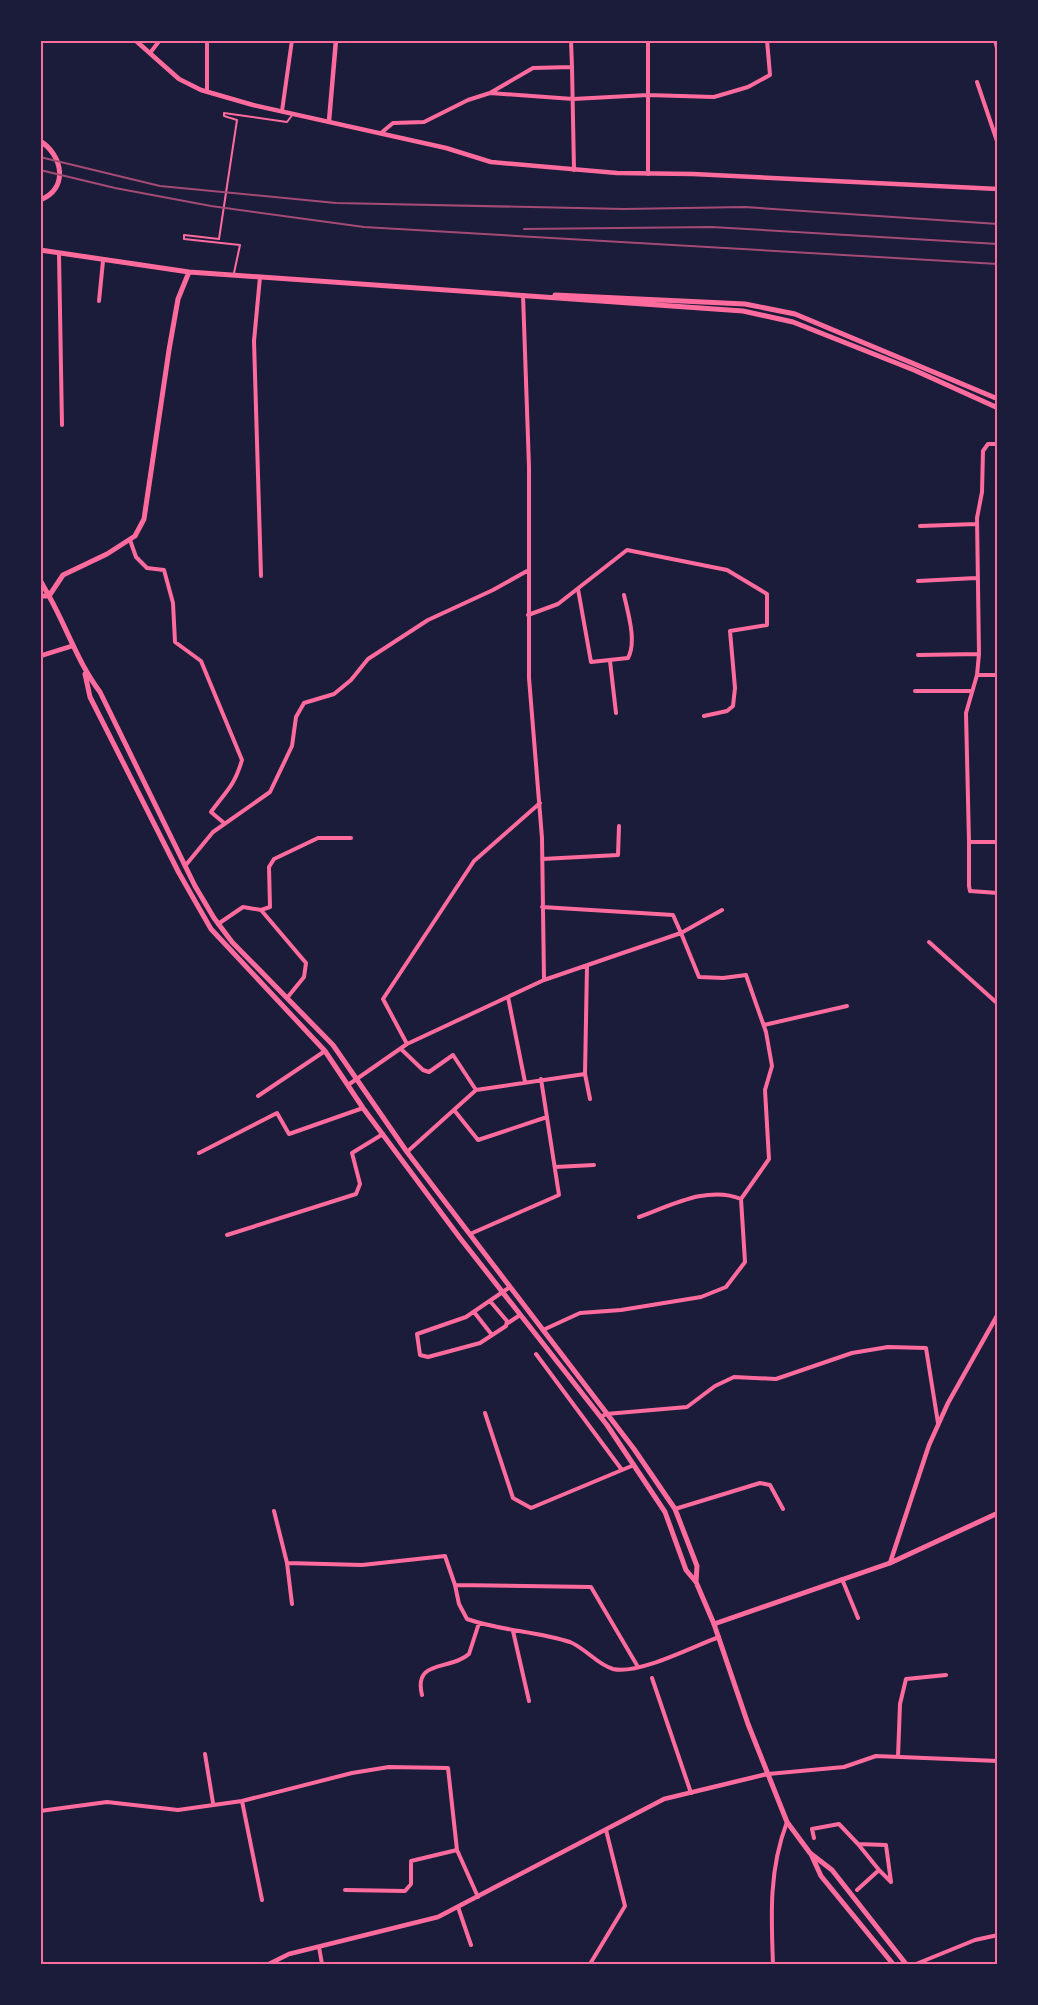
<svg xmlns="http://www.w3.org/2000/svg" width="1038" height="2005" viewBox="0 0 1038 2005" font-family="Poppins,sans-serif">
<style>
.lines{fill:none;stroke-linecap:round;stroke-linejoin:round}
.pedestrian{stroke:#ff6b9d;stroke-width:2}
.minor{stroke:#ff6b9d;stroke-width:4}
.tertiary{stroke:#ff6b9d;stroke-width:4.5}
.secondary{stroke:#ff6b9d;stroke-width:5}
.primary{stroke:#ff6b9d;stroke-width:5}
.trunk{stroke:#ff6b9d;stroke-width:6}
.rail{stroke:#a44b75;stroke-width:2}
.neatline{fill:none;stroke:#ff6b9d;stroke-width:2}
</style>
<rect width="100%" height="100%" fill="#1b1b3a"/>
<g class="lines">
<!-- pedestrian -->
<path class="pedestrian" d="M234 273 240 245 184 239V235L219 239 237 120 224 116V113L287 122 293 114"/>
<!-- minor -->
<path class="minor" d="M648 40V174
M995 40 998 52
M150 53 160 40
M572 67 574 170
M977 82 998 144
M207 91V40
M490 93 533 68 572 67 571 40
M282 111 292 40
M381 133 393 123 424 122 468 100 490 93 573 99 648 95 714 97 748 87 770 75 767 40
M59 254 62 425
M260 277 254 341 261 576
M523 295 529 467V678L542 838 544 980 681 933 699 977 723 978 746 975 766 1032 772 1066 765 1090 769 1159 741 1199 745 1262 726 1287 701 1297 621 1310 580 1313 543 1330
M99 301 103 261
M920 526 976 524
M130 540 136 557 147 568 164 570 173 603 175 642 201 661 242 760C234 787 226 791 211 812L224 823
M918 581 976 578
M578 589 591 662 628 658C637 642 628 613 624 595
M528 615 558 604 627 550 727 570 767 594V625L730 631 735 688 733 706 727 711 704 716
M918 655 979 654 977 518 982 492 983 451 988 444H998
M610 661 616 713
M977 675H998
M915 691H972
M540 803 474 861 383 999 407 1044 544 980
M969 842 966 713 977 675 979 654
M998 842H969V886L970 891 998 893
M542 859 618 855 619 826
M185 866 213 832 270 792 292 746 296 717 304 703 334 694 351 680 368 659 428 620 493 590 527 571
M542 907 673 915 681 933 722 910
M261 910 270 907 269 867 274 859 318 838H351
M218 924 243 907 261 910 306 963 304 977 287 998
M929 942 998 1004
M508 997 525 1082
M764 1025 847 1006
M401 1049 423 1070 429 1072 453 1055 476 1090
M585 1074 590 1099
M348 1085 407 1044
M258 1096 325 1051
M454 1110 478 1140 547 1117
M407 1152 476 1090 585 1074 587 966
M199 1153 277 1113 289 1134 363 1108
M555 1167 594 1165
M639 1217C670 1206 708 1185 741 1199
M470 1234 559 1195 541 1079
M227 1235 356 1194 360 1184 352 1153 383 1134
M490 1301 507 1321 506 1326 480 1343 428 1357 420 1355 417 1334 466 1317 510 1287
M474 1312 492 1335
M508 1323 520 1315
M536 1354 622 1470
M485 1413 513 1498 531 1508 634 1465
M601 1417 606 1414 687 1407 715 1386 734 1377 776 1379 852 1353 888 1347 926 1348 938 1423
M675 1509 760 1483 770 1485 783 1509
M274 1511 287 1563
M842 1579 858 1618
M455 1585 459 1604 467 1619C501 1631 536 1631 570 1642 585 1648 598 1665 613 1669 639 1675 694 1646 719 1637
M292 1604 287 1563 362 1565 445 1556 455 1585 591 1587 638 1667
M513 1631 529 1701
M652 1678 691 1793
M422 1695C413 1659 450 1671 469 1654L479 1623
M205 1754 213 1803
M898 1757 900 1704 906 1679 946 1675
M768 1774 844 1767 876 1756 998 1761
M242 1801 262 1900
M40 1811 107 1802 178 1810 242 1801 352 1773 389 1767 448 1768 457 1850 478 1897
M814 1838 812 1829 839 1824 858 1844
M345 1890 405 1891 411 1884V1861L457 1850
M857 1890 879 1870 858 1844 886 1845 891 1882 879 1870
M458 1907 471 1945
M319 1947 322 1964
M590 1964 625 1906 606 1830
M773 1964C771 1915 769 1869 787 1822
M916 1964 975 1940 998 1935"/>
<!-- tertiary -->
<path class="tertiary" d="M135 40 179 79 201 90 253 105 446 148 491 162 617 173 693 174 998 189
M329 121 336 40
M40 656 72 646
M890 1563 929 1445 948 1403 998 1314
M269 1964 289 1954 438 1917 664 1799 767 1774"/>
<!-- secondary -->
<path class="secondary" d="M40 141C63 155 69 189 40 200
M40 250 189 272 743 311 793 322 914 370 998 408
M555 295 745 304 795 314 998 399
M40 580 49 596 63 575 107 554 135 536 144 519 169 350 178 299 189 272
M40 596H49C67 628 78 663 100 692L195 886 214 918 232 942 333 1045 407 1152 634 1449 675 1509 697 1566 696 1582
M85 674 90 697 179 873 211 929 325 1051 363 1108 460 1238 607 1425 665 1512 686 1570 696 1582 714 1624"/>
<!-- primary -->
<path class="primary" d="M811 1854 821 1876 893 1964
M906 1964 832 1870 810 1853 787 1822 748 1724 714 1624 890 1563 998 1513"/>
<!-- trunk -->
<path class="trunk" d="M40 1964H41"/>
<!-- rail -->
<path class="rail" d="M40 157 160 186 336 203 624 209 745 207 998 224
M40 170 115 188 211 206 364 227 998 264
M524 229 712 227 998 244"/>
</g>
<!-- border -->
<rect width="1038" height="2005" fill="none" stroke="#1b1b3a" stroke-width="84"/>
<rect x="42" y="42" width="954" height="1921" class="neatline"/>
</svg>
